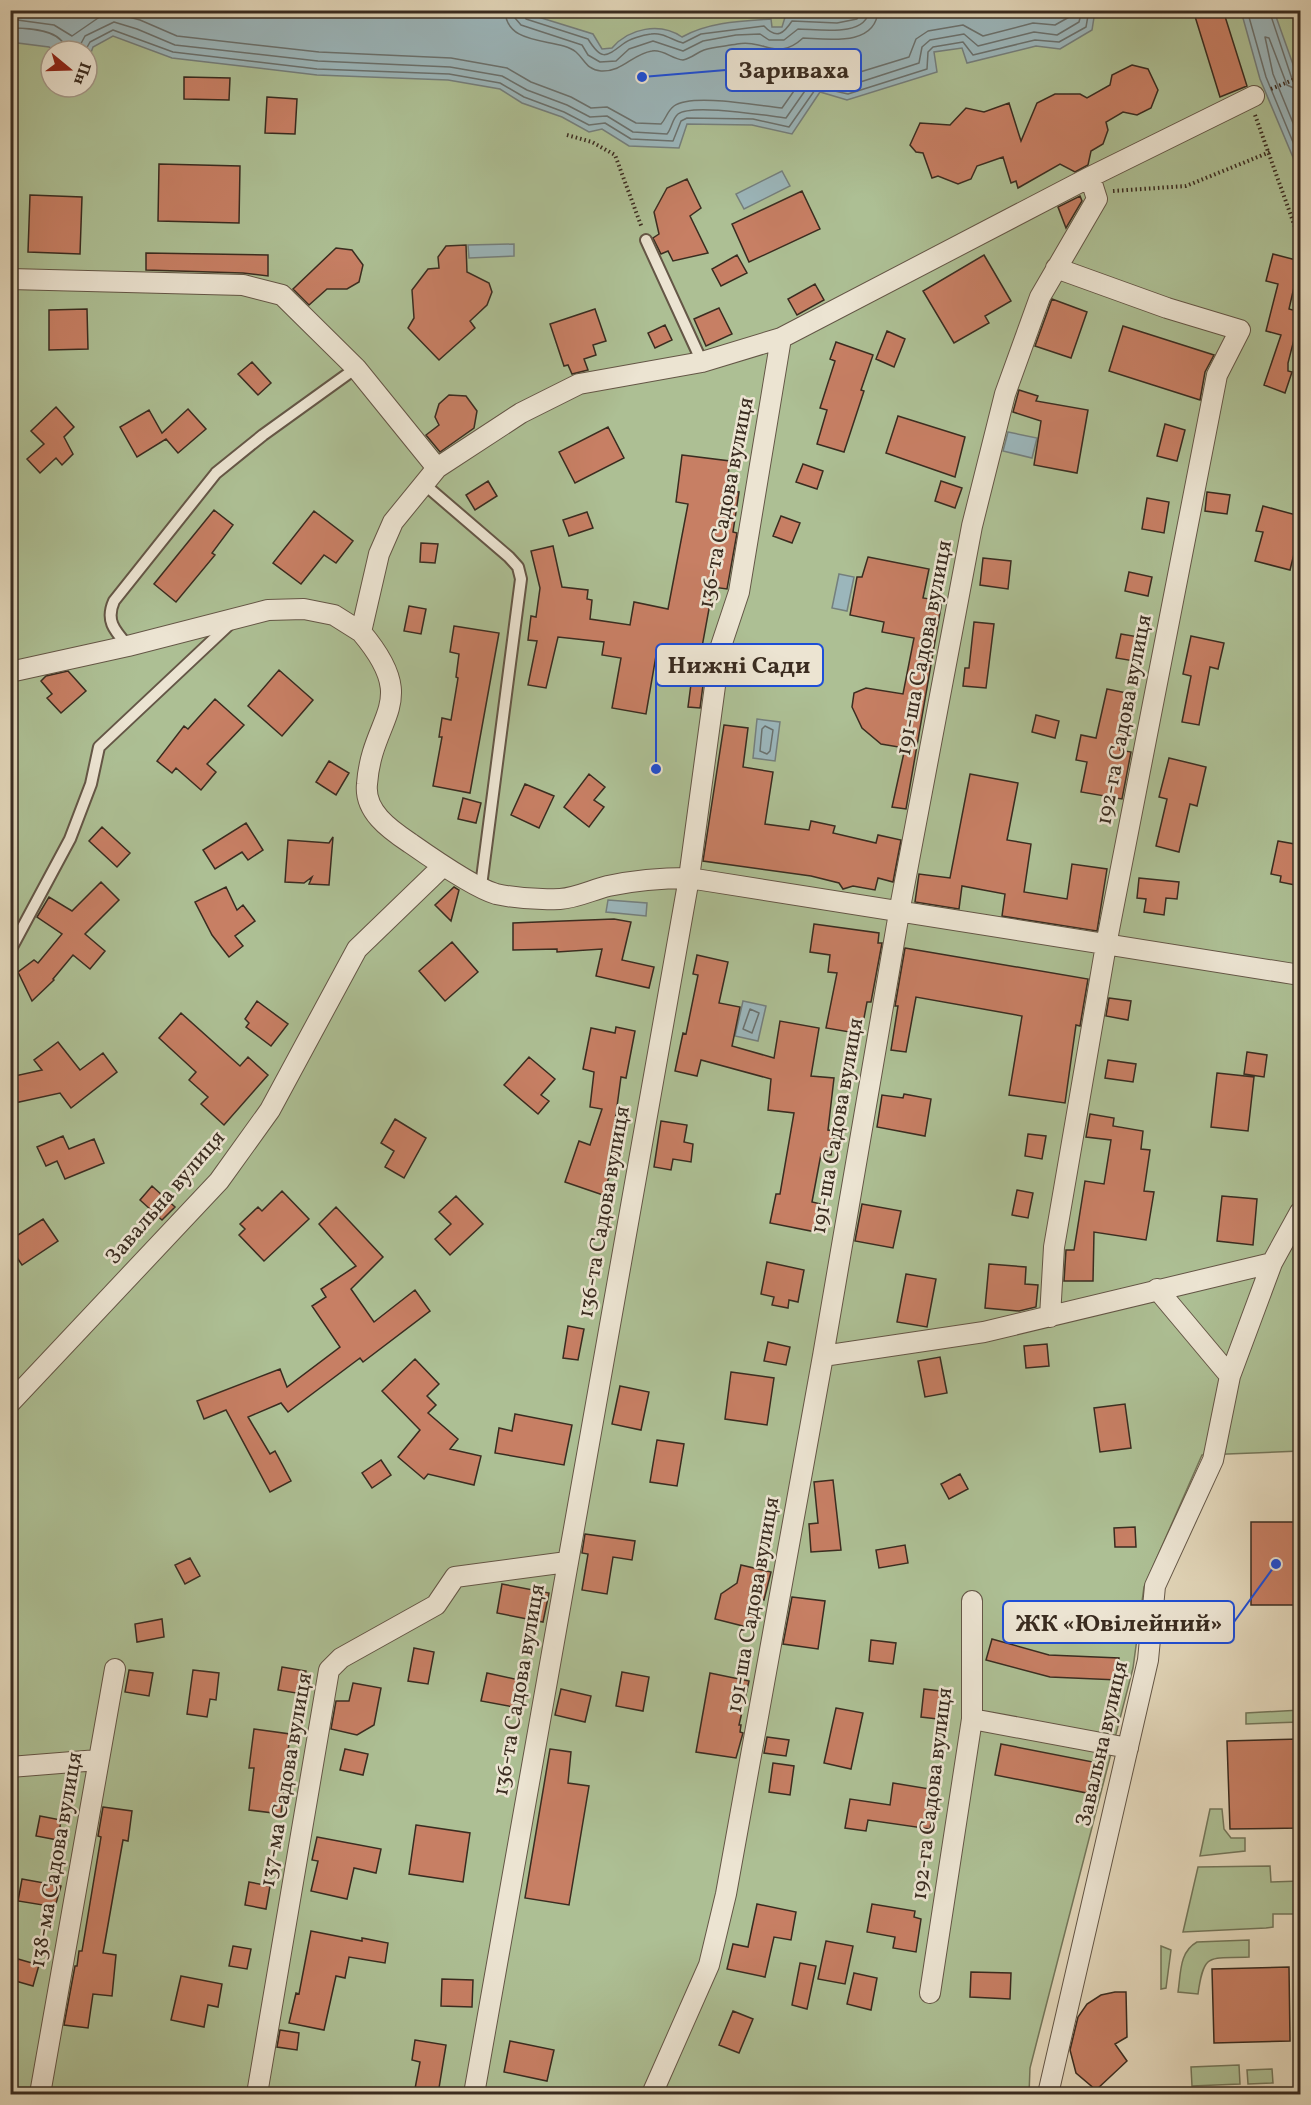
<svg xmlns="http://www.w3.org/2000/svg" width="1311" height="2105" viewBox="0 0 1311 2105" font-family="Vollkorn,serif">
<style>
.green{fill:#adbf94;stroke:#74765a;stroke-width:1.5;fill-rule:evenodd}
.water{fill:#9bb6bb;stroke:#747f7d;stroke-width:1.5}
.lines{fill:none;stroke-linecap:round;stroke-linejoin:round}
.shore{stroke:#6a716e;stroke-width:1.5}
.building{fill:#c77f64;stroke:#3a2c20;stroke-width:1.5}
.service-casing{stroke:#645646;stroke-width:14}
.minor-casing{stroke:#645646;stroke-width:22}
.path{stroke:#3a2c20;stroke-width:4;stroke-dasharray:1.5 3;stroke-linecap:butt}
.service{stroke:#ece4d2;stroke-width:10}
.minor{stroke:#ece4d2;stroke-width:20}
.labels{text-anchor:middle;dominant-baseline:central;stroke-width:5;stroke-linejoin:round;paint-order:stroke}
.street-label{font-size:22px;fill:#3a2c20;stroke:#ece4d2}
.leader{fill:none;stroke:#1d4ed8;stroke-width:2}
.callout-dot{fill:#1d4ed8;stroke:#ece4d2;stroke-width:2}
.callout{fill:#ece4d2;stroke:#1d4ed8;stroke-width:2}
.callout-label{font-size:24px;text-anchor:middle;font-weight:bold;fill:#3a2c20}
</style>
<rect width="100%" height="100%" fill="#e2d6b9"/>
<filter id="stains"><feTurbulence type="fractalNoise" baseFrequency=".00333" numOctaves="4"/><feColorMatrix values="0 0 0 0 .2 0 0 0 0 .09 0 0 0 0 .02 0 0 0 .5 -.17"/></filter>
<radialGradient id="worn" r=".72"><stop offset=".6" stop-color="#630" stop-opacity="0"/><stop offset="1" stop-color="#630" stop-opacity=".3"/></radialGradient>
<!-- green -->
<path class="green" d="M11 11H1300V1451L1202 1455 1144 1587 1133 1668 1030 2068 1029 2094H11ZM51 51H87V87H51Z
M1300 1710V1722L1246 1724V1713Z
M1210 1809H1222L1224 1829 1231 1838H1245V1851L1200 1856Z
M1270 1866 1271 1882 1300 1881V1914H1273V1927L1266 1928 1183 1932 1198 1867Z
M1249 1940V1957C1209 1959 1204 1951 1198 1994L1178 1992C1181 1973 1179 1952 1197 1942Z
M1161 1946 1171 1950 1166 1988 1161 1989Z
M1239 2065 1240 2084 1192 2086 1191 2067Z
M1272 2069 1273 2083 1248 2084 1247 2070Z"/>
<!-- water -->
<path class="water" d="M867 11H1095L1092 30 1060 49 1036 46 967 63 962 48 934 52 937 72 847 100 820 92 792 134 752 125 687 124 679 148 629 146 602 129 589 132 562 117 522 103 500 89 448 80 317 75 172 58 113 36 93 47 88 61 87 51H57L49 47 10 42 11 10 519 11 593 34 602 49 612 48C629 28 660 22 682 37 708 22 741 21 771 19L772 27H782L786 14 838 17Z
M1241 11H1274L1300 84V174L1260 79Z
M782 171 790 186 744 209 736 194Z
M514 244V256L469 258 468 245Z
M1008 432 1037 438 1032 458 1003 451Z
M839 574 854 577 847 611 832 608Z
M757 719 780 722 775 761 753 758Z
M608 900 647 903 646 916 606 912Z
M743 1001 766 1006 758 1041 735 1036Z"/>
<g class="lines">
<!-- shore -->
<path class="shore" d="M505 10C506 48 558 37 576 52 585 60 587 70 601 71 623 72 632 54 652 51 663 49 672 59 683 60 692 58 696 53 704 50 713 47 727 46 737 44 765 39 777 62 803 38 828 39 876 47 878 10
M514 10 515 18 521 25 582 45 588 55 600 62 616 61 629 49 653 41 683 51 703 41 736 35 760 34 769 40H784L798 29C817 29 867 38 869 10
M521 10 526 19 588 39C601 60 605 58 623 44 629 39 643 35 651 34 662 32 672 40 683 43L701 34 764 26C777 40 784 33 792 21L837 23 857 19 861 10
M1247 10 1266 77 1300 159
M1269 10 1292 79 1300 83
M10 19 54 25 72 36 101 16 114 13 140 20 177 36 319 52 451 58 507 68 531 82 571 97 591 108 607 107 636 123 661 124C666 119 667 111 674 106 692 93 760 106 782 108L803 78 813 71 825 70 847 76 909 57 916 39 928 31 963 25 983 36 1033 23 1055 25 1071 16 1073 10
M10 28C28 28 64 29 66 51
M77 51 85 36 114 22 137 29 175 45 318 61 450 67 502 76 527 90 567 105 590 117 607 116 633 132 667 134C672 128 672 119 678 114 692 103 767 116 786 118L809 85 816 80 823 79 848 86 919 63 922 47 930 40 964 34 978 46 1034 32 1057 35 1079 22 1082 10
M85 51 90 42 113 30 173 52 317 69 449 74 500 83 524 97 564 112 589 125 605 123 631 139 673 141 681 121 687 118 753 119 789 127 817 87 848 94 927 69 928 52 933 47 963 42 973 55 1035 40 1059 42 1086 27 1089 10
M1300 91 1287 85 1269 38 1265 37 1273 74 1300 140
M765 726 773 730 770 751 767 754 760 751 762 729Z
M750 1009 759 1013 752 1033 743 1029Z"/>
</g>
<!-- building -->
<path class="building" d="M1193 10H1223L1247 86 1220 97Z
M1132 65 1148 69 1158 90 1151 108 1137 115 1123 112 1106 122 1108 130 1103 144 1091 151 1088 165 1075 172 1060 164 1018 188 1016 181 1011 183 1003 157 977 166 971 179 958 184 938 176 932 178 923 153 916 152 910 145 920 123 950 125 966 108 984 112 1009 103 1021 141 1037 103 1055 94H1080L1087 98 1110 85 1112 75Z
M184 77 230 78 229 100 184 99Z
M267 97 297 99 295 134 265 133Z
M159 164 240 166 239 223 158 221Z
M687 179 701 208 690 216 708 253 673 261 668 251 661 254 653 238 659 234 654 212 667 188Z
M802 191 820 229 749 262 732 224Z
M30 195 82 197 80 254 28 252Z
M1080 196 1082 201 1066 228 1058 207Z
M466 245 467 272 489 283 492 292 487 305 470 321 475 328 439 360 408 328 414 318 412 290 428 269 439 268 438 257 446 246Z
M336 248 352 250 363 265 359 282 347 289H327L309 305 293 289Z
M146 253 268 255V276L243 273 146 270Z
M1273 254 1300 261 1289 309 1300 312V316L1288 363V371L1292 372 1285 393 1264 385 1281 335 1266 331 1278 284 1266 281Z
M737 255 747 273 721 286 712 269Z
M984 255 1011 301 985 316 989 323 954 343 923 291Z
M815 284 824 300 797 315 788 299Z
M1052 299 1087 312 1071 358 1035 346Z
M719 308 732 334 706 346 694 319Z
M87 309 88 349 49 350V310Z
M595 309 606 341 593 345 596 355 584 359 588 370 572 374 568 365 564 366 550 324Z
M665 325 672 340 655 348 648 333Z
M1123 326 1214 355 1205 372 1200 400 1109 371Z
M887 331 905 339 894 367 876 359Z
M836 342 873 355 861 390 864 391 844 452 817 444 827 410 820 408 835 361 830 359Z
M252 362 271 383 258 395 238 374Z
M1019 390 1038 396 1036 401 1088 410 1077 473 1034 465 1041 421 1013 412Z
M449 395 466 396 477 411 474 428 440 452 426 435 439 425 435 417 439 404Z
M56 407 74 427 64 437 73 454 62 465 56 458 40 473 27 459 44 444 31 431Z
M188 409 206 429 178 453 166 439 137 457 120 427 149 410 162 433Z
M898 416 965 437 955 477 886 453Z
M1165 424 1185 430 1177 461 1157 456Z
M608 427 624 458 575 483 559 452Z
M682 455 730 461 726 490 739 492 733 532 737 533 727 589 713 587 700 658 657 650 646 714 612 708 621 658 602 655 604 642 558 637 546 688 528 685 537 641 528 640 531 616 536 617 540 588 531 551 553 546 562 587 588 590 587 599 592 600 590 619 630 625 634 602 668 609 688 504 676 502Z
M803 464 823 471 817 489 796 482Z
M488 481 497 496 475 510 466 495Z
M941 481 962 488 955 508 935 501Z
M1207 492 1230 495 1227 514 1205 511Z
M1147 498 1169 502 1164 533 1142 529Z
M1263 506 1300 516V530L1290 570 1255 561 1263 532 1256 531Z
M214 510 233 525 212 553 215 555 176 602 154 584Z
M314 511 353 541 336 563 324 555 301 584 273 563Z
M587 512 593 528 569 536 563 520Z
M781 516 800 523 792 543 773 536Z
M421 543 438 544 435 563 420 562Z
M868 557 929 569 923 598 942 601 906 809 892 807 905 748 881 744 862 728 852 707 854 693 866 688 903 694 914 638 882 632 884 622 850 615 857 577H862Z
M983 558 1011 561 1008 589 980 585Z
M1129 572 1152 577 1148 596 1125 591Z
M409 606 426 609 421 634 404 631Z
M974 622 994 624 986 688 963 686 965 668H969Z
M454 626 499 633 470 793 433 786 442 737H439L442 718 451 720 458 678 456 677 459 654 450 652Z
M1121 634 1139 637 1134 661 1116 658Z
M1191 636 1224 643 1218 669 1210 667 1199 725 1182 722 1191 676 1183 674Z
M279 670 313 700 282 736 248 706Z
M68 671 86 691 61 713 47 698 52 694 41 681 46 676Z
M691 684 703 685 700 708 688 707Z
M1107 689 1132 694 1120 750 1131 752 1122 799 1081 792 1087 762 1076 760 1081 735 1096 738Z
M215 699 244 725 207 764 216 772 201 790 176 768 172 773 157 761 184 726 188 729Z
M1036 715 1059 721 1055 738 1032 732Z
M724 725 748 728 743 767 773 772 765 824 809 830 811 821 835 826 833 833 876 843 878 835 901 840 893 882 878 878 875 890 853 886 843 889 839 883 811 876 703 861Z
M1169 758 1206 767 1197 806 1190 804 1179 852 1156 846 1167 799 1159 797Z
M329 761 349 773 336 795 316 782Z
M589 774 605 787 594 800 604 807 589 827 564 807Z
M970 774 1018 783 1007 840 1031 844 1024 892 1067 899 1072 864 1107 869 1097 931 1002 916 1005 894 962 886 959 909 915 902 919 874 950 878Z
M525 784 554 796 539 828 511 815Z
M463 798 481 803 476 823 458 819Z
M246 823 263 850 248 860 242 852 215 869 203 850Z
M102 827 130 853 117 867 89 841Z
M333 837 329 885 309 884 312 877 304 883 285 882 288 840 329 843Z
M1278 841 1300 845V886L1280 882 1281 876 1271 874Z
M1139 878 1179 882 1177 899 1166 898 1164 915 1144 912 1146 899 1137 898Z
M101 882 119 900 85 934 105 951 90 969 73 955 53 979 54 980 32 1001 18 972 34 960 38 963 62 934 37 917 49 897 72 911Z
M226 887 237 910 243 905 255 921 235 936 243 946 229 957 212 935 195 902Z
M454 887 459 890 451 921 435 905Z
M614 919 631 922 622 960 654 967 649 988 596 976 602 949 557 952V949L513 950V923Z
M814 924 879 933 878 943H882L871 1002H867L861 1034 826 1028 837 973 828 972 830 955 810 952Z
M452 942 478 972 445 1001 419 971Z
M905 948 1088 979 1080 1026 1076 1025 1065 1103 1009 1095 1022 1016 916 997 906 1052 891 1050 898 1006H895Z
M697 955 728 962 719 1003 740 1007 732 1046 774 1058 780 1021 819 1028 811 1076 834 1078 828 1130 835 1131 831 1155 821 1154 812 1202 821 1204 816 1232 770 1223 776 1194H780L794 1113 768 1110 771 1079 701 1060 697 1076 675 1071 683 1033 686 1034 698 975 693 974Z
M1109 998 1131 1001 1128 1020 1106 1016Z
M257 1001 288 1024 271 1046 246 1027 249 1023 245 1019Z
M181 1013 240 1066 248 1057 268 1075 224 1125 201 1104 208 1097 189 1080 196 1072 159 1038Z
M616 1027 635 1031 626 1078 621 1077 613 1136 622 1138 603 1195 565 1182 579 1141 590 1145 602 1109 590 1107 594 1072 583 1069 591 1028 615 1033Z
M58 1042 80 1070 103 1053 117 1072 71 1108 60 1093 10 1104V1077L42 1070 34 1060Z
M1247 1052 1267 1055 1264 1077 1244 1074Z
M529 1057 555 1079 541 1095 549 1101 538 1114 504 1085Z
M1108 1060 1136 1064 1133 1082 1105 1078Z
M1217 1073 1254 1077 1248 1131 1211 1127Z
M904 1094 931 1099 925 1136 877 1127 882 1095 903 1098Z
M1090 1114 1114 1118 1113 1126 1143 1131 1141 1149 1150 1150 1144 1191 1154 1192 1146 1240 1094 1232 1093 1281H1064L1066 1250H1074L1085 1181 1104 1184 1111 1140 1086 1137Z
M395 1119 426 1138 404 1178 385 1167 394 1151 381 1143Z
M661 1121 687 1125 684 1142 693 1144 691 1162 673 1159 671 1170 654 1167Z
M1028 1134 1046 1136 1042 1159 1025 1156Z
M63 1136 69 1149 94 1139 104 1163 65 1179 57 1161 46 1166 37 1147Z
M152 1186 175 1207 162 1220 140 1200Z
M1017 1190 1033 1193 1028 1218 1012 1215Z
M282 1191 309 1219 264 1261 239 1235 245 1229 240 1224 258 1207 262 1211Z
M456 1196 483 1224 450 1255 435 1239 451 1224 439 1212Z
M1222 1196 1257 1199 1253 1245 1217 1241Z
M862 1204 901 1211 893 1248 855 1241Z
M336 1207 383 1257 351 1289 374 1322 415 1290 430 1311 363 1362 360 1358 288 1412 281 1403 248 1417 270 1454 275 1451 291 1481 270 1492 226 1410 204 1419 197 1401 280 1369 287 1387 340 1347 312 1306 326 1297 321 1289 356 1266 319 1224Z
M43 1219 58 1241 22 1265 10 1247V1240Z
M767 1262 804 1270 798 1302 789 1300 788 1308 772 1305 774 1297 761 1294Z
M989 1264 1026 1267 1025 1284 1038 1285 1036 1307 1019 1311 985 1308Z
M906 1274 936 1279 927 1327 897 1322Z
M568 1326 584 1329 578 1360 563 1358Z
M768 1342 790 1347 786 1365 764 1361Z
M1047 1344 1049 1366 1026 1368 1024 1346Z
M940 1357 947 1393 925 1397 918 1361Z
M415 1359 439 1384 427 1396 436 1405 428 1413 458 1439 450 1449 481 1456 474 1485 428 1474 424 1479 398 1457 420 1430 382 1391Z
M731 1372 774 1378 767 1425 725 1419Z
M620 1386 649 1392 641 1430 612 1424Z
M1125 1404 1131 1448 1100 1452 1094 1408Z
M515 1414 572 1425 564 1465 495 1453 499 1428 512 1431Z
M657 1440 684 1444 677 1486 650 1482Z
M381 1460 391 1475 372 1488 362 1473Z
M960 1474 968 1489 949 1499 941 1484Z
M833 1480 841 1550 811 1552 809 1524 818 1523 814 1482Z
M1251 1522H1300V1605H1251Z
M1135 1527 1136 1547H1115L1114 1528Z
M585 1534 635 1541 632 1560 613 1557 607 1594 582 1590 588 1554 582 1553Z
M905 1545 908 1563 879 1568 876 1550Z
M190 1558 200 1576 185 1584 175 1565Z
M741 1565 771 1572 764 1600 758 1598 751 1628 715 1619 721 1594 737 1583Z
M502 1584 549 1593 543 1622 497 1613Z
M792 1597 825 1601 818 1649 783 1644Z
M162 1619 164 1637 137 1642 135 1624Z
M992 1639 1049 1655 1119 1658 1118 1680 1050 1677 986 1660Z
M871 1640 896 1643 893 1664 869 1661Z
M414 1648 434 1652 428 1684 408 1681Z
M282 1667 306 1671 302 1694 278 1690Z
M129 1670 153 1673 149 1696 125 1692Z
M193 1670 219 1673 216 1700 210 1699 207 1717 187 1714Z
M622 1672 649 1677 643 1711 616 1706Z
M487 1673 519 1680 514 1707 481 1701Z
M710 1673 749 1681 739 1725H741L740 1732 743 1733 736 1758 696 1752Z
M353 1683 381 1688 374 1725 357 1735 331 1729 336 1701H349Z
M561 1689 591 1696 585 1722 555 1715Z
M924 1689 949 1692 946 1720 921 1717Z
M836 1708 863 1713 851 1769 824 1763Z
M254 1729 290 1734 281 1814 249 1810 254 1768H249Z
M767 1737 789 1740 786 1756 764 1753Z
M1300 1739V1828L1230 1829 1227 1741Z
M1001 1744 1093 1762 1087 1793 995 1775Z
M345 1749 368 1754 363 1775 340 1770Z
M550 1749 571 1752 568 1783 589 1786 569 1905 525 1898Z
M773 1763 794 1766 790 1795 769 1792Z
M893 1783 936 1790 930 1829 868 1820 866 1831 845 1828 850 1799 890 1805Z
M103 1807 132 1811 128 1841 123 1840 103 1953 116 1955 112 1996 93 1994 88 2028 64 2025 75 1966H77L79 1951H82L101 1837 98 1836Z
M40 1816 61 1820 58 1840 36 1836Z
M416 1825 470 1833 463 1882 409 1874Z
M317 1837 381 1849 376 1873 354 1868 347 1899 311 1891 318 1861 312 1860Z
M22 1879 61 1886 55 1907 18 1901Z
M249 1882 270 1886 266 1909 245 1905Z
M757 1904 796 1912 791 1940 774 1937 765 1977 727 1969 733 1944 748 1947Z
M872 1904 915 1911 914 1917 921 1919 916 1952 893 1948 895 1937 867 1932Z
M311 1931 362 1941V1938L388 1943 385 1963 349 1957 345 1978 336 1976 324 2030 289 2023 296 1993 299 1994Z
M826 1941 853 1946 845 1984 818 1979Z
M233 1946 251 1949 247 1969 229 1966Z
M18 1959 39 1965 33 1986 12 1980Z
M800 1963 816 1966 807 2009 792 2005Z
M1289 1967 1290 2041 1214 2043 1212 1969Z
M971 1972 1011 1973 1010 1999 970 1997Z
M854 1973 877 1978 871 2010 847 2004Z
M181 1976 222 1984 218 2007 208 2005 204 2027 171 2020Z
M442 1979 473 1980 472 2007 441 2006Z
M1115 1992H1126L1127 2037 1115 2044 1127 2061 1096 2090 1076 2073 1070 2050 1078 2017 1087 2004 1101 1995Z
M733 2011 753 2019 739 2053 719 2045Z
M280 2030 299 2033 297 2050 277 2047Z
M415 2040 446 2045 438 2094H414L420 2062 412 2060Z
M510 2041 554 2050 547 2081 504 2072Z"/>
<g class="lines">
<defs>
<path id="service" d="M646 240 702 362
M424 484 509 557 518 567 521 579 481 886
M128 646C115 631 105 621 114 601L216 473 263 435 356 368
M11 949 70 839 91 784 99 747 232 622"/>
<path id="minor" d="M1254 96 1090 177 781 338 702 362 579 384 521 413 437 468 393 522 379 554 361 632C422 704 372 714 367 784 364 811 389 829 410 843 430 857 474 888 496 894 515 898 540 900 560 899 576 898 592 890 608 886 636 880 661 878 689 878L1300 975
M10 279 243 285 282 295 356 368 437 468
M10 672 128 646 268 610 304 609 334 615 361 632
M1157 1289 1230 1376
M1050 1317 1054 1247 1106 945 1217 375 1240 330 1167 308 1056 268
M823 1356 984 1332 1272 1263
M10 1403 219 1181 270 1110 357 949 443 866
M972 1719 1128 1748
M10 1767 98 1760
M930 1993 972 1719V1601
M40 2094 115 1669
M257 2094 329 1670 341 1658 436 1605 455 1577 567 1562
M474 2094 689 878 720 649 739 592 781 338
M652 2094 709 1965 726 1894 823 1356 899 913 972 526 1005 394 1040 297 1097 199 1090 177
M1048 2094 1148 1660 1155 1586 1213 1460 1230 1376 1272 1263 1300 1212"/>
</defs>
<!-- service casing -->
<use href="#service" class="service-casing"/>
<!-- minor casing -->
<use href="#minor" class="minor-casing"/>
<!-- path -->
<path class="path" d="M1271 89 1300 77
M1255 115 1300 241
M567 135 592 142 615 155 642 228
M1113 191 1186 186 1270 152"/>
<!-- service -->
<use href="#service" class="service"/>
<!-- minor -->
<use href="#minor" class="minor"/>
</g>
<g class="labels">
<!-- street labels -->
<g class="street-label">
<text transform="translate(727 503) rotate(-79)">136-та Садова вулиця</text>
<text transform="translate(925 648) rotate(-79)">191-ша Садова вулиця</text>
<text transform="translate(1125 720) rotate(-79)">192-га Садова вулиця</text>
<text transform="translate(838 1126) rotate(-80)">191-ша Садова вулиця</text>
<text transform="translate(166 1198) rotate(-49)">Завальна вулиця</text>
<text transform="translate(605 1212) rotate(-80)">136-та Садова вулиця</text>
<text transform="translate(754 1605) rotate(-80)">191-ша Садова вулиця</text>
<text transform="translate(520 1690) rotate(-80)">136-та Садова вулиця</text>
<text transform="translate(1103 1744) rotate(-77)">Завальна вулиця</text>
<text transform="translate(287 1780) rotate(-80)">137-ма Садова вулиця</text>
<text transform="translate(933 1794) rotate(-83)">192-га Садова вулиця</text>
<text transform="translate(57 1860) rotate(-80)">138-ма Садова вулиця</text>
</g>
</g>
<!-- callouts -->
<path class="leader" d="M642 77L726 70M656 769L656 665M1276 1564L1234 1622"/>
<g class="callout-dot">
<circle cx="642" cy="77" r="6"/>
<circle cx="656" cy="769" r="6"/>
<circle cx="1276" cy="1564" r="6"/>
</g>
<g class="callout">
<rect x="726" y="49" width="135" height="42" rx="6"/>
<rect x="656" y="644" width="167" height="42" rx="6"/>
<rect x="1003" y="1601" width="231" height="42" rx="6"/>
</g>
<g class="callout-label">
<text x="794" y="78">Зариваха</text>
<text x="739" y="673">Нижні Сади</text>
<text x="1119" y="1631">ЖК «Ювілейний»</text>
</g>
<!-- margin -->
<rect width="1311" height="2105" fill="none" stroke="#e2d6b9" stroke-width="36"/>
<rect x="12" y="12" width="1287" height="2081" fill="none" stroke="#3a2c20" stroke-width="3"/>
<rect x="18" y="18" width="1275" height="2069" fill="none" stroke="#3a2c20" stroke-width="1.5"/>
<!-- north arrow -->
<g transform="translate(69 69) rotate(109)"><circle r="28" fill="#ece4d2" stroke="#a59a8b" stroke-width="1.5"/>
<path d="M0-4.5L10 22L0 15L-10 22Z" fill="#8f2418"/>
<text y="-9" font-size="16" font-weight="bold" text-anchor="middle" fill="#3a2c20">Пн</text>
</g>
<rect width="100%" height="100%" filter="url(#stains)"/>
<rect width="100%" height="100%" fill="url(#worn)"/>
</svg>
